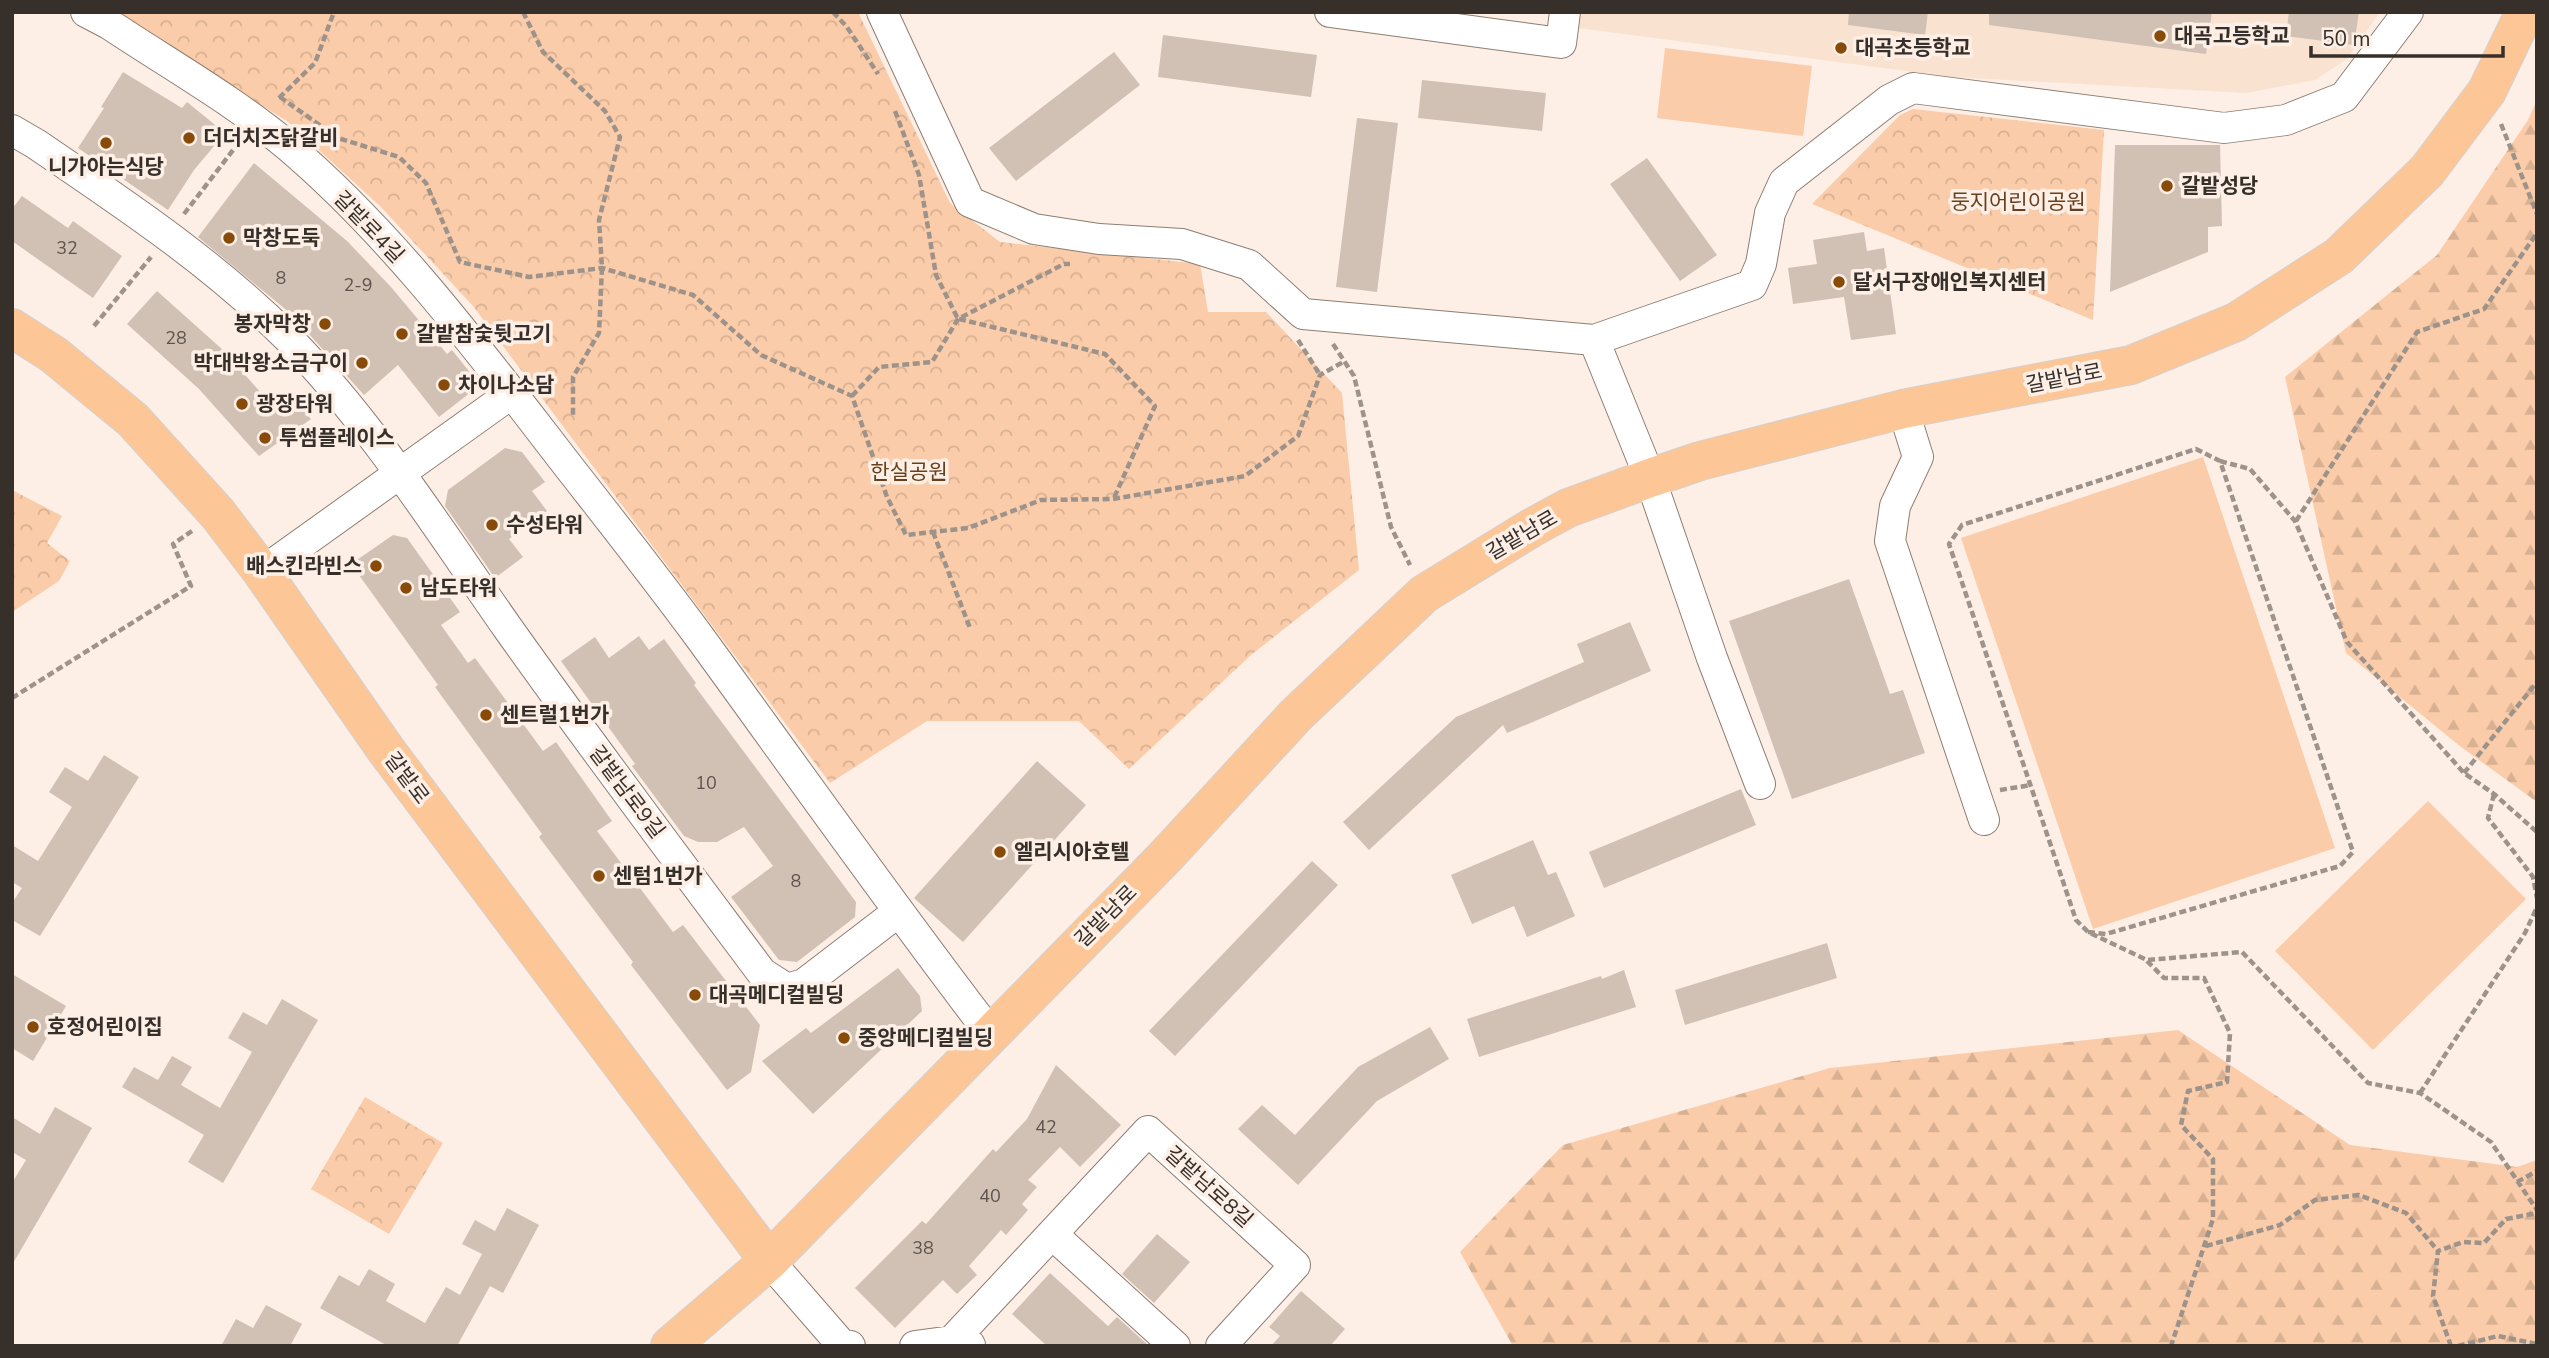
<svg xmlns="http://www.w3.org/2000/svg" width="2549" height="1358" viewBox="0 0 2549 1358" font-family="'Nunito Sans','Noto Sans KR',sans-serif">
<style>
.built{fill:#f9e2d0}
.forest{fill:url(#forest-firs)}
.park{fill:url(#park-crowns)}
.pitch{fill:#fbcca9}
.building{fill:#d1c0b4}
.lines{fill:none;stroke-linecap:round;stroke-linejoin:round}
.minor-casing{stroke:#8d7e73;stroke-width:32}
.major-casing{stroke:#d3d1d0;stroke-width:40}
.path{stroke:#9e938b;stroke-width:4.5;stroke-dasharray:7 3.5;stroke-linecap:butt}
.minor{stroke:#fff;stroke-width:30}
.major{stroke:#fdc697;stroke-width:38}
.poi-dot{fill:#874a09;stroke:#fdefe5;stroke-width:2.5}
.labels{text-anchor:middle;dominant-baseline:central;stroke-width:7;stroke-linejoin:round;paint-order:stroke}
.number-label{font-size:18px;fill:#5d534c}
.poi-label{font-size:21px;font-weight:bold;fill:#362f2a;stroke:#fdefe5;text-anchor:start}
.park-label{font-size:21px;fill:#6a401c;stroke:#fdefe5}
.street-label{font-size:21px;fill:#362f2a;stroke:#fdefe5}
</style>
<defs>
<pattern id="forest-firs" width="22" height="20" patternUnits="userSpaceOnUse" patternTransform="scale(1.75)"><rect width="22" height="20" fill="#fbcca9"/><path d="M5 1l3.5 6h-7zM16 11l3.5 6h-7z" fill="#d8b092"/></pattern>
<pattern id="park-crowns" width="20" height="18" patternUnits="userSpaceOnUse" patternTransform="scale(1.75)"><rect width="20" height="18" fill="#fbcca9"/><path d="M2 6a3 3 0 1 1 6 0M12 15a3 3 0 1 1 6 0" fill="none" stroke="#d8b092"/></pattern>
</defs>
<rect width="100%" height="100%" fill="#fdefe5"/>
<!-- built -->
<path class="built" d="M1580 12H2380L2347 59 2315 80 2246 93 1952 77 1578 28Z"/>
<!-- forest -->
<path class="forest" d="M2537 100V802L2461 747 2346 653 2285 377 2437 255 2528 120Z
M2178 1030 2350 1145 2517 1167 2537 1160V1346H1513L1460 1252 1563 1145 1830 1068Z"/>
<!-- park -->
<path class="park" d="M110 12H858L950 203 1000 242 1200 264 1208 312H1266L1342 393 1359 570 1251 655 1129 769 1079 721H927L830 783 473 306 380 206 287 121Z
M1913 109 2104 130 2093 320 1812 204 1900 115Z
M12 490 62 516 47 543 70 561 59 581 12 612Z
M365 1097 443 1143 389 1234 311 1189Z"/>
<!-- pitch -->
<path class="pitch" d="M1665 48 1812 66 1803 136 1657 118Z
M2203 457 2335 848 2093 929 1961 538Z
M2428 801 2526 899 2373 1050 2275 951Z"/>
<!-- building -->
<path class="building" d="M1849 12H1928L1925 35 1848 25Z
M1989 12H2212L2206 54 1989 25Z
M2289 12H2359L2354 45 2286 36Z
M1163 35 1317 55 1311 97 1158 77Z
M1114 52 1140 85 1016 181 989 148Z
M123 72 182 108 187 102 225 133 194 170 168 210 78 148 104 108 101 107Z
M1422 80 1546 93 1542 131 1418 118Z
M1357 118 1398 123 1377 292 1336 287Z
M2115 145H2220L2222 226 2208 227V252L2110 292Z
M1647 158 1717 255 1680 281 1610 184Z
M254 163 347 241 391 287 447 354 452 350 472 375 471 392 439 417 398 365 364 395 290 313 198 237Z
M22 196 68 228 73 221 122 256 93 298 12 241V209Z
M1864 232 1867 251 1884 248 1896 334 1851 340 1844 297 1793 304 1788 268 1817 264 1813 240Z
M157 291 223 350 277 411 292 398 311 419 259 456 199 389 127 324Z
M505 448 522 452 545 482 532 491 547 511 509 539 523 557 495 578 445 506 448 490Z
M393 535 407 538 460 612 441 625 468 663 475 658 543 751 556 742 612 821 597 831 673 932 683 925 760 1025 751 1072 727 1090 631 965 633 962 539 837 542 834 435 687 438 685 351 564Z
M1849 579 1890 694 1903 690 1925 753 1792 799 1729 621Z
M1630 622 1651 671 1507 733 1503 725 1369 850 1343 822 1456 717 1584 662 1577 644Z
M639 636 649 650 664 639 696 683 694 685 856 902 855 917 797 962 779 960 731 897 773 866 744 827 717 842H698L684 836 632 766 635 764 561 661 595 637 609 658Z
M104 755 139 777 40 936 12 920V903L22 888 12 882V845L38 861 72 807 49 792 65 767 88 781Z
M1037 761 1086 805 963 942 914 898Z
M1741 789 1756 825 1604 888 1589 852Z
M1533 840 1548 875 1556 872 1575 916 1527 937 1514 906 1472 924 1451 875Z
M1312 861 1338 885 1175 1056 1149 1031Z
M1827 943 1837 978 1685 1025 1675 990Z
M898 968 920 996 922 1011 813 1114 762 1061 806 1028 811 1033Z
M1624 970 1636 1007 1479 1057 1467 1019 1601 976 1602 979Z
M12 974 66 1006 33 1061 12 1048Z
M282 999 318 1020 223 1183 188 1162 204 1135 122 1087 134 1067 158 1080 172 1056 192 1067 181 1085 220 1108 252 1052 228 1038 243 1012 267 1025Z
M1430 1027 1449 1059 1377 1101 1298 1185 1238 1129 1262 1105 1295 1135 1358 1067Z
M1056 1065 1121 1125 1080 1167 1060 1147 1028 1180 1037 1187 1022 1204 1028 1210 1006 1235 1001 1230 969 1266 977 1275 957 1294 943 1280 895 1328 855 1288 922 1221 926 1224 993 1149 996 1152 1027 1119Z
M55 1107 92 1128 12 1265V1183L26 1160 12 1152V1117L40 1134Z
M507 1208 539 1225 503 1293 490 1286 457 1346H388L320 1308 339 1275 359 1286 369 1269 395 1284 386 1301 425 1323 446 1287 460 1295 482 1254 462 1244 475 1220 495 1231Z
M1157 1234 1190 1262 1154 1303 1122 1274Z
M1050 1273 1108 1326 1117 1317 1149 1346H1047L1012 1314Z
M1301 1291 1345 1329 1330 1346H1271L1280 1336 1269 1327Z
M266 1305 302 1324 290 1346H221L236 1319 253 1328Z"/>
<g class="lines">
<defs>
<path id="minor" d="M86 12 109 24C169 64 233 100 288 146 395 237 480 352 565 462 611 521 657 579 701 639 797 771 891 904 990 1033
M882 12 970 202 1034 229 1099 239 1182 244 1249 265 1303 314 1594 340 1752 285 1761 264 1770 213 1784 182 1889 100 1913 88 2224 128 2286 120 2344 97 2408 12
M1330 12 1561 43 1565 12
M12 130 36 144C124 204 212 262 288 338 370 421 440 531 507 627 590 744 676 858 762 973L787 989 804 984 898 912
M1594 340 1650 478 1712 658 1760 784
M1903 409 1918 457 1895 506 1890 541 1984 820
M262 572 512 393
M1052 1234 1175 1346
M769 1261 842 1345 850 1346
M952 1341 1148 1131 1295 1265 1221 1346
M915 1346 952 1341 970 1345"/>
<path id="major" d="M12 328 54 355 133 420 218 514 262 572 386 750 769 1261
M670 1346 769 1261 1166 856 1296 715 1424 594 1533 527 1568 508 1650 478 1700 461 1903 409 2131 365 2236 322 2339 256 2427 171 2487 91 2525 12"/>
</defs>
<!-- minor casing -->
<use href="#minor" class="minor-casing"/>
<!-- major casing -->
<use href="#major" class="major-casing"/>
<!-- path -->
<path class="path" d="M523 12 543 52 605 111 620 137 599 220 602 268 599 333 573 377V417
M833 12 847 27 878 74
M280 97 338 138 399 157 426 183 460 262 529 277 602 268 693 295 761 355 852 396 887 497 906 535 968 528 1041 500 1113 499 1245 476 1298 436 1320 375 1345 361
M279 98 315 63 334 12
M895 111 919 175 936 275 958 319
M2501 124 2537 214
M184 214 240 141
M959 319 1105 354 1155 406 1114 498
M94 326 151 257
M1298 340 1320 375
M1333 344 1354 376 1391 527 1410 565
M852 396 879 367 932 362 958 319 1064 264H1070
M2220 461 2250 469 2295 521 2347 642 2464 773 2494 794 2537 832
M2296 521 2417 332 2484 309 2537 233
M933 532 970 628
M12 698 191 586 173 544 192 531
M2464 773 2537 682
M2000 790 2031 785
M2494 794 2488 818 2533 877 2537 898
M2088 932 2106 934 2340 866 2353 852 2220 461 2196 449 1962 525 1949 544 2076 920 2088 932 2147 960 2242 952 2368 1083 2420 1093 2491 1142 2537 1210
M2147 961 2164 978H2204L2230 1033 2227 1082 2188 1091 2181 1125 2213 1159V1219L2171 1346
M2420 1093 2525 933 2537 907
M2517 1182 2537 1171
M2206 1246 2280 1225 2315 1200 2359 1195 2406 1213 2438 1251
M2451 1346 2433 1296 2438 1251 2463 1242 2484 1243 2506 1219 2537 1213
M2458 1346 2498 1336 2537 1344"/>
<!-- minor -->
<use href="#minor" class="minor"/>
<!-- major -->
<use href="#major" class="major"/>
</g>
<!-- markers -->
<g class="poi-dot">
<circle cx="2160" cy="36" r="7"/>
<circle cx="1841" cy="48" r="7"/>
<circle cx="189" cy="138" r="7"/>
<circle cx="106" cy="143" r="7"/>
<circle cx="2167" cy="186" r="7"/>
<circle cx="229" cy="238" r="7"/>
<circle cx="1839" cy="282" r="7"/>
<circle cx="325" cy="324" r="7"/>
<circle cx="402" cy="334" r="7"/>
<circle cx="362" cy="363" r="7"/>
<circle cx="444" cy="385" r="7"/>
<circle cx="242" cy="404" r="7"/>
<circle cx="265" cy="438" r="7"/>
<circle cx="492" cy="525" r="7"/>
<circle cx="376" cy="566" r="7"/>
<circle cx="406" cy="588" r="7"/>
<circle cx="486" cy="715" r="7"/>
<circle cx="1000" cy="852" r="7"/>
<circle cx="599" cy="876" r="7"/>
<circle cx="695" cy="995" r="7"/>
<circle cx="33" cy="1027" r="7"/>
<circle cx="844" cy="1038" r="7"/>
</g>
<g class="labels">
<!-- number labels -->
<g class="number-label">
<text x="67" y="248">32</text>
<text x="281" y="278">8</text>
<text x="358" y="285">2-9</text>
<text x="176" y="338">28</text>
<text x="706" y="783">10</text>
<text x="796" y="881">8</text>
<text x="1046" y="1127">42</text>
<text x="990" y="1196">40</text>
<text x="923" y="1248">38</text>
</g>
<!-- poi labels -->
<g class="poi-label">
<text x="2174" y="36">대곡고등학교</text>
<text x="1855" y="48">대곡초등학교</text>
<text x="203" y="138">더더치즈닭갈비</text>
<text x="106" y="167" text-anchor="middle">니가아는식당</text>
<text x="2181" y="186">갈밭성당</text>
<text x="243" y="238">막창도둑</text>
<text x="1853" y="282">달서구장애인복지센터</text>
<text x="311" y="324" text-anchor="end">봉자막창</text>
<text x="416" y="334">갈밭참숯뒷고기</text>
<text x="348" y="363" text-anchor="end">박대박왕소금구이</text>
<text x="458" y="385">차이나소담</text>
<text x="256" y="404">광장타워</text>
<text x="279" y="438">투썸플레이스</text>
<text x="506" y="525">수성타워</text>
<text x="362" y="566" text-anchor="end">배스킨라빈스</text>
<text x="420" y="588">남도타워</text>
<text x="500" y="715">센트럴1번가</text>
<text x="1014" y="852">엘리시아호텔</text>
<text x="613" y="876">센텀1번가</text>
<text x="709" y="995">대곡메디컬빌딩</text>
<text x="47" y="1027">호정어린이집</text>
<text x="858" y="1038">중앙메디컬빌딩</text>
</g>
<!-- park labels -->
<g class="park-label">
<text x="2018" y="202">둥지어린이공원</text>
<text x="909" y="472">한실공원</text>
</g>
<!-- street labels -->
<g class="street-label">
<text transform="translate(369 227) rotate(46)">갈밭로4길</text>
<text transform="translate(2064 378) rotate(-11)">갈밭남로</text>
<text transform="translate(1522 535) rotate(-30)">갈밭남로</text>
<text transform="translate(407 778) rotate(53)">갈밭로</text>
<text transform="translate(627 792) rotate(53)">갈밭남로9길</text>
<text transform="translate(1106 916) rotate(-45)">갈밭남로</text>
<text transform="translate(1209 1187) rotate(42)">갈밭남로8길</text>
</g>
</g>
<!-- border -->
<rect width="2549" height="1358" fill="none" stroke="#362f2a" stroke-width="28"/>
<!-- scale -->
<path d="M2311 46v10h192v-10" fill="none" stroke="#362f2a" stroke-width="3.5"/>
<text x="2322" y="46" font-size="21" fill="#362f2a" stroke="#fdefe5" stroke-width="5" paint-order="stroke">50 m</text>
</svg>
